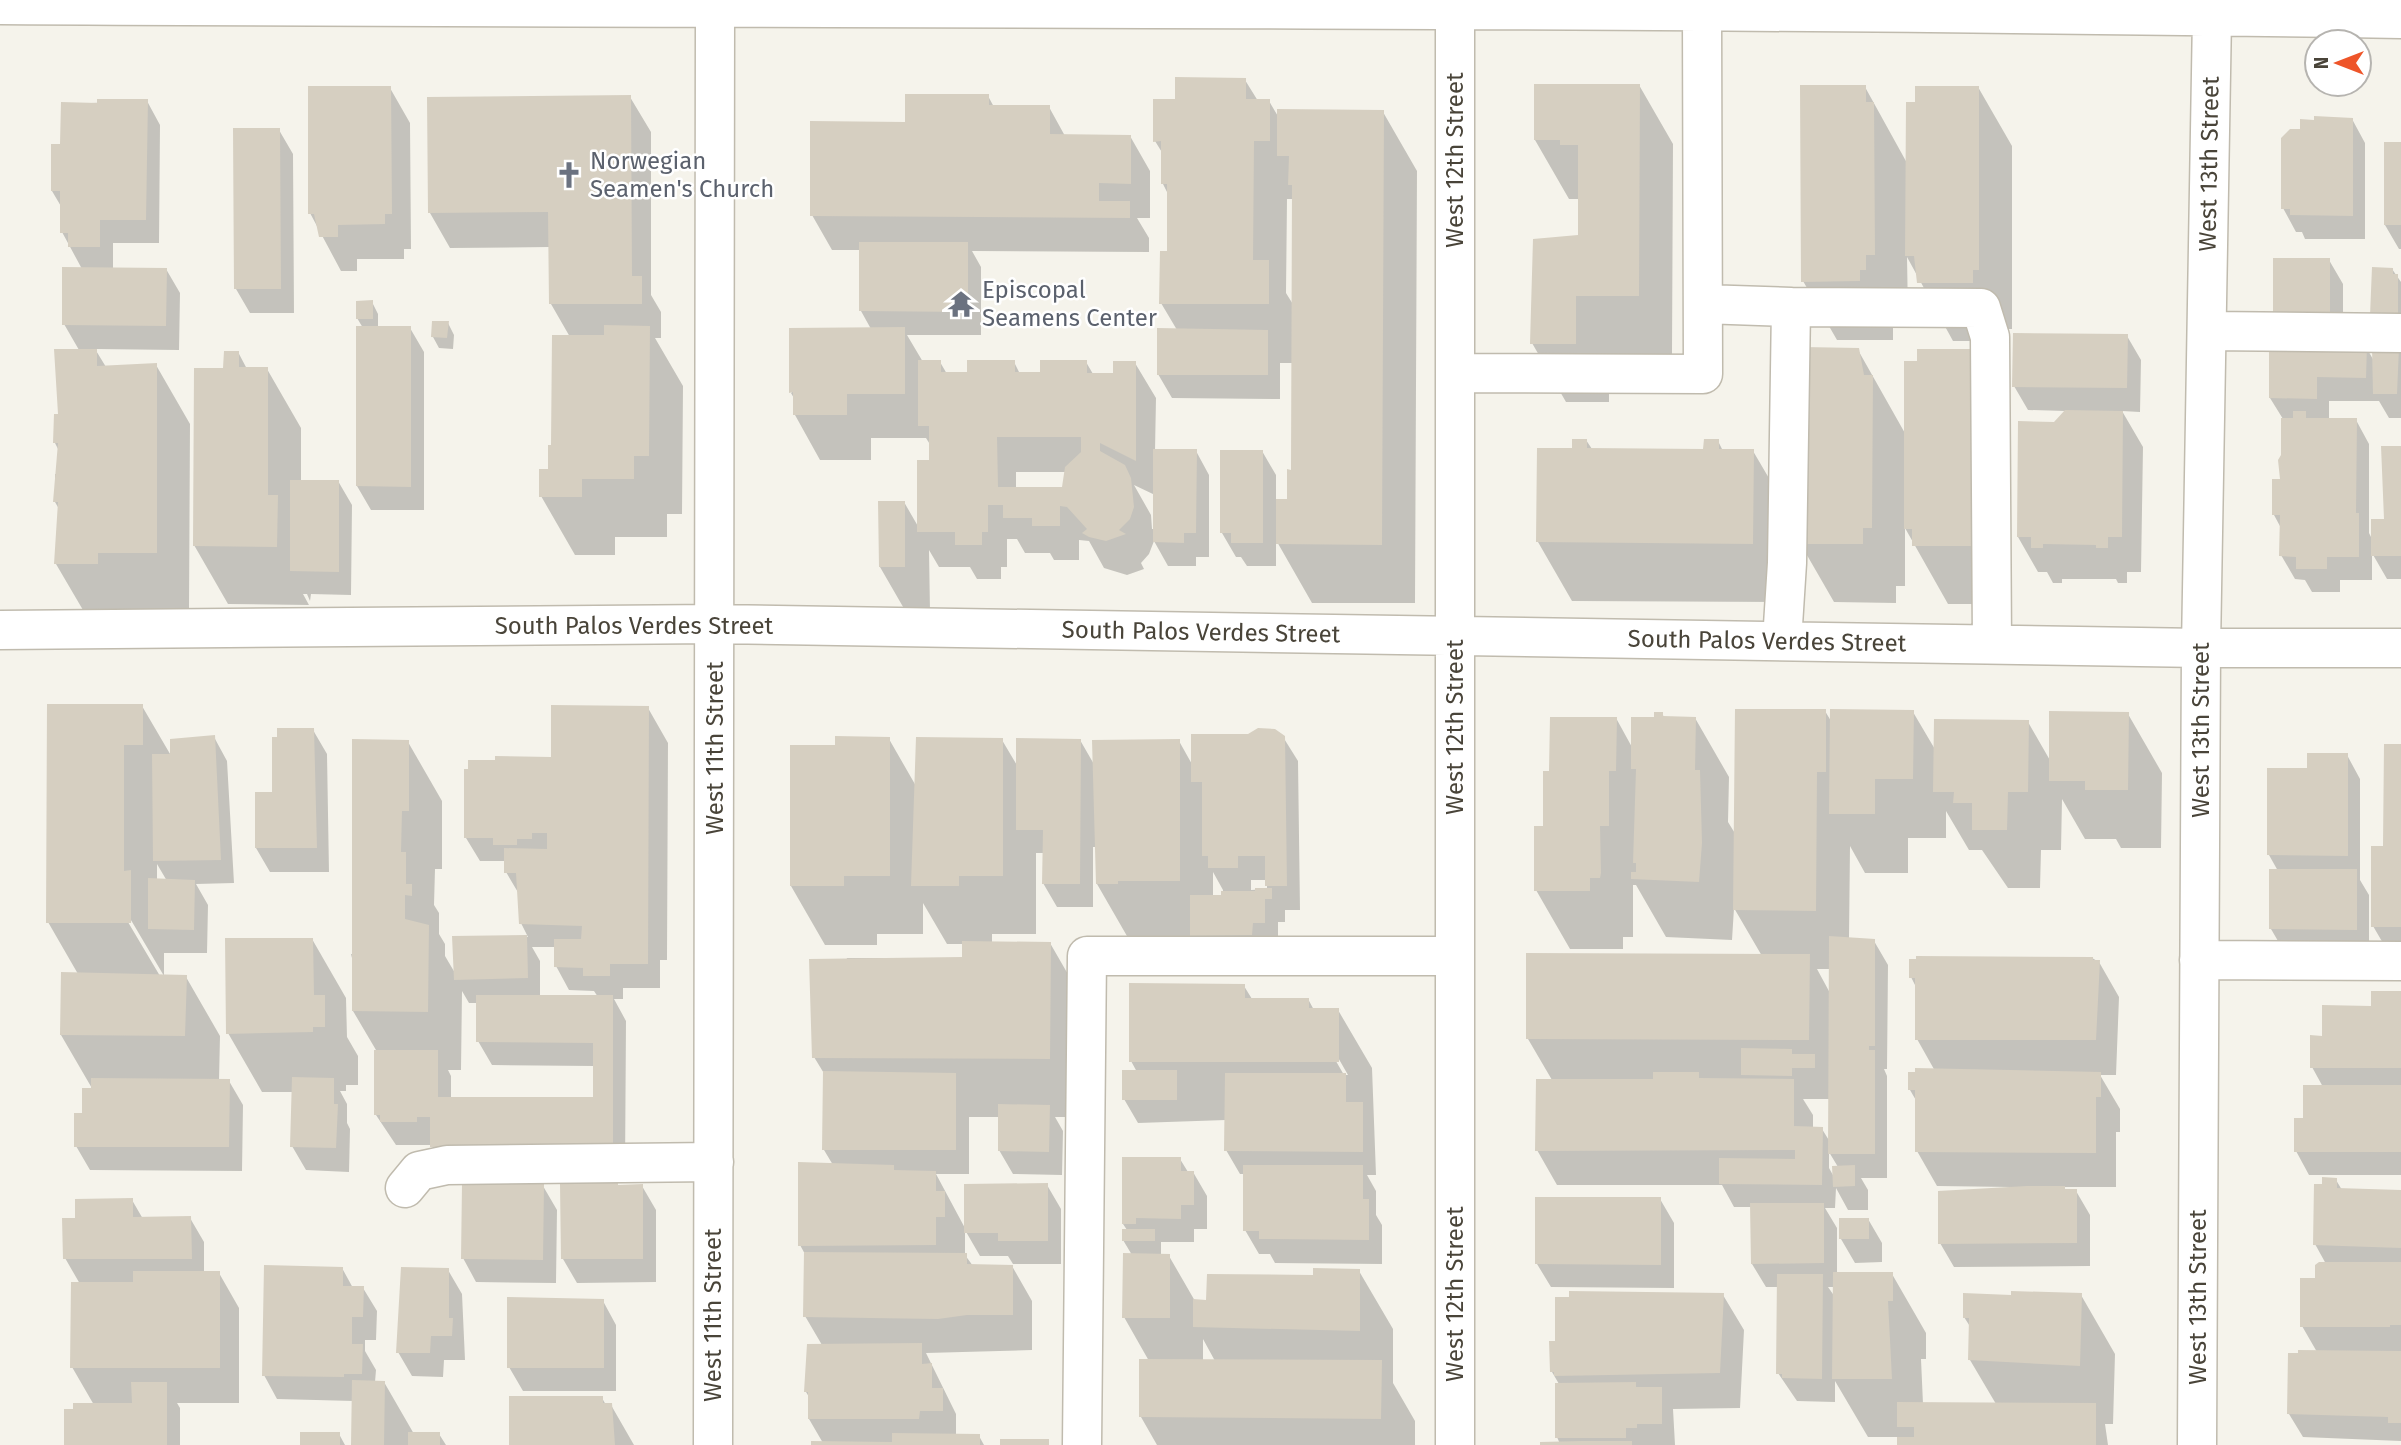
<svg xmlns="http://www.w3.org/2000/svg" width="2401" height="1445" viewBox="0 0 2401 1445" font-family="'Fira Sans',sans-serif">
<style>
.shadow{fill:#0003;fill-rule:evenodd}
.building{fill:#d6cfc1;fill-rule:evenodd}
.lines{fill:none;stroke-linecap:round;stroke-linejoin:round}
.minor-casing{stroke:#c0bbae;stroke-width:41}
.minor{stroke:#fff;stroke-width:38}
.labels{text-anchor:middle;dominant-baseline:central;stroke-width:5;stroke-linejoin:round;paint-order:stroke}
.street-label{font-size:24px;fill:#494439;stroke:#fff}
.worship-label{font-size:24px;fill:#5b616d;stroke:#fff;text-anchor:start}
</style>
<rect width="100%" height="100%" fill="#f5f3eb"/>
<!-- shadow -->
<path class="shadow" d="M1245 80 1258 101H1269L1279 118 1383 112 1417 171 1415 603H1312L1276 540V566H1247L1241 557H1236L1222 533 1262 451 1276 475V500H1289L1293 472V363H1280V399L1172 398 1158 374 1177 330 1161 303 1168 252V194L1163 184V154L1155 141 1176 100ZM1287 199H1294V306L1286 293Z
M1639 85 1673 144 1672 355H1609V402H1566L1532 343 1580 236V199H1569L1535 140Z
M1865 87 1907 163 1916 104 1978 87 2012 146V329H2006V341H1953L1907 257 1908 314H1899V328H1893V340H1837L1803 281Z
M390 88 410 123 411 249H404V259H357V271H341L310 213Z
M988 96 994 107H1049L1065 136H1130L1150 171V218H1137L1149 238V252L972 251 981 267V335H907L923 362H940L947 374H969L1014 362 1020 374H1042L1086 362 1093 374H1114L1135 363 1156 398 1155 451H1196L1209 475V557H1196V566H1168L1154 541 1149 554 1141 563 1144 569 1127 575 1104 568 1089 541 1079 540V560H1054L1050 553H1025L1017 539H1007V567H1001V579H977L970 567H939L929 550 930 612H906L880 567 904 502 919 528 931 446 926 438H871V460H820L795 415V400L791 393 871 329 861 311V250H832L812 215 907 123ZM1016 472H1066L1064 489H1016ZM1134 485 1155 495V529H1152L1151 515Z
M630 97 651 132V295L661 312V338H655L683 386 682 514H667V537H615V555H575L541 496 550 470 570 337 551 304 550 247 450 248 430 213Z
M147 101 160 125 159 243H113V269H166L180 293 179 350 95 349 106 367 156 365 190 424 189 612 90 622 56 564 59 509 55 502V474H59V451L55 443 60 416V384L56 377V350H79L64 324 82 269 62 232V208L52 191 62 145 63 104Z
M2352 119 2365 143V239H2305L2302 232H2296L2283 208 2302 131Z
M279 130 293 154 294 313H250L236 289Z
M2401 144V249H2399L2385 225Z
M2329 260 2343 284V339L2274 315Z
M2392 269 2401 282V339Z
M372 302 378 314V328H410L424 352V510H371L357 486 363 328 357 318Z
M448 323 454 335 453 349 439 348 433 337Z
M2127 336 2141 360 2140 412 2122 411 2143 447 2141 572H2127V583H2118L2116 579H2062V583H2053L2047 572H2038L2018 537 2020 423H2055L2066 411 2028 410 2014 386Z
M2366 347 2374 361 2398 348 2401 353V418H2389L2379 401H2329V420H2356L2369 444V533L2373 541 2385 521 2401 448V579H2387L2372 553V580H2340V592H2312L2305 580 2295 579 2281 555V528L2274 515 2282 481 2283 419 2270 398Z
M1858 350 1906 435 2007 416 2010 422V604H1948L1905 528V586H1896V603L1834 602 1800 543Z
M238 352 247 369H267L301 428V481H338L352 505 351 595 311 594 310 601 307 594H303L309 605 228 604 194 545 224 370Z
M1586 440 1592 449 1705 451 1718 441 1723 451H1753L1787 509 1786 602 1572 601 1538 542 1574 449Z
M49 706H142L173 759 214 737 227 761 234 883 196 884 208 905 207 953H164V976L186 977 220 1036 219 1081H229L243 1105 242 1171 90 1170 76 1146 93 1090 61 1035 78 974 48 922ZM157 864 167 881 157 880ZM128 915 164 976H160L125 917Z
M648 708 668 743 667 960H660V988H623V999H614L626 1021 625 1170H445L432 1145H396L376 1115V1050L353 1011 354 966 351 954H354L408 742 442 801V869H435L434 905 439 913V934L445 944V956L455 973 454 938 528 937 521 923 519 894 506 872 504 861H480L466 838 553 759ZM532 947H556V966L569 990 594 991 598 997H540V961ZM462 991 469 1003H478V1041L492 1065 595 1066V1099H451V1076L448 1070H461Z
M1825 711 1831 721 1913 712 1936 751 2028 722 2051 762 2128 714 2162 773 2161 848H2121L2116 839H2085L2062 799 2061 850H2041L2040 888H2008L1982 850H1969L1946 811V838H1908V873H1865L1850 846 1849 938 1874 941 1888 965 1887 1069H1884L1887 1076V1178H1861L1868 1190V1210H1848L1836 1188 1835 1208H1825L1837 1228V1273L1892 1274 1926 1333V1359H1921L1923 1404H1996L1970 1360 1971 1328 1964 1317 2081 1295 2115 1354 2113 1424H2105L2108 1445H1899V1437H1868L1835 1381V1402L1797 1401 1778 1373V1287H1766L1752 1264V1207H1734L1722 1185H1557L1537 1150 1552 1080 1528 1039 1762 956 1734 908 1732 940 1666 937 1636 885H1633V937H1623V949H1570L1536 890 1551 772 1616 718 1633 749 1662 714 1665 718H1695L1729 777 1728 822 1736 835ZM1817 969H1830V993ZM1803 1099H1830V1142L1822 1129H1813V1115ZM1829 1152 1838 1167 1834 1177 1829 1168ZM1828 1287H1835V1297Z
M313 730 327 754 329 872H270L256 848 273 794Z
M1283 737 1298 761 1300 910H1285V922H1278V946L1131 943 1097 884 1096 847H1093V907H1057L1043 883 1044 853H1036V934H992V943H1050L1084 1002 1083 1117H1055L1063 1131 1062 1175 1013 1174 999 1150 1000 1117H969V1174H936L966 1230 1047 1185 1061 1209V1264H1013L1008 1256H980L965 1230V1255L973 1266H1012L1032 1301V1350L926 1353 956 1414V1436H979L984 1445H813L823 1443 809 1419V1397L806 1392 822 1345 805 1316 806 1256 800 1245 833 1165 824 1150 825 1075 814 1057 847 958H963V944H947L923 903V934H877V945H825L791 886 837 747 889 739 916 786 1002 740 1018 767 1080 740 1095 766 1179 741 1193 766ZM1213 872 1223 890V897H1213ZM1251 880H1267V889L1251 890Z
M2401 746V974L2373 926Z
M2347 755 2360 779V880L2369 895V953H2285L2271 929 2278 871 2269 855Z
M312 939 346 998 347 1037 358 1056V1085H346V1091H340L347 1104V1123L350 1129 349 1172 306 1170 292 1146 293 1092H262L228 1033Z
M2092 958 2099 962 2119 997 2116 1075H2100L2120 1109V1132H2116V1187H2063L2066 1191H2076L2090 1215V1266L1954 1267 1940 1243 2011 1187 1937 1186 1917 1151V1102L1910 1090 1935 1071 1917 1039V989L1911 977Z
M1244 986 1252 999H1308L1314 1010H1338L1372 1068 1376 1175H1367L1376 1191V1215L1382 1225V1264L1275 1263 1270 1254H1259L1245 1230V1174H1240L1226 1150V1120L1138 1123 1124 1099 1137 1072 1131 1061ZM1336 1054 1348 1075H1344L1333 1056Z
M2401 993V1175H2309L2296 1151 2305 1120 2323 1087 2312 1067 2323 1038Z
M1123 1159H1180L1188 1172H1193L1207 1196V1229H1194V1242H1161V1255L1169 1256 1195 1301 1208 1302 1314 1277 1359 1271 1393 1329V1383L1415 1421V1445H1157L1141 1417 1149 1361 1124 1317 1132 1255 1123 1240 1127 1230 1123 1224ZM1203 1339 1215 1361H1203Z
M2336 1180 2342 1190 2401 1191V1441L2303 1437 2289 1414 2317 1352 2302 1326 2317 1280 2326 1264 2315 1244Z
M516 1181 519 1186H543L557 1210 556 1283 476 1282 463 1258Z
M617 1182 619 1187 642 1186 656 1210V1282L577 1283 563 1259Z
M1660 1199 1674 1223V1288L1551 1287 1537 1264Z
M132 1200 143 1219 190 1218 204 1242V1273H219L239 1308V1403H177L180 1408V1445H66L94 1405 72 1367 80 1284 65 1258 77 1219Z
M1841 1219H1868L1882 1243V1262L1855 1263 1841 1239Z
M342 1268 353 1288H363L377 1311 376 1340H365V1351L376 1370 375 1382H384L414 1434H439L446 1445H353L354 1401 277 1399 264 1375Z
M448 1270 462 1294 465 1360H444L443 1377 412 1376 398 1352Z
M1723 1295 1744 1330 1740 1408 1673 1409 1675 1445H1542L1560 1444 1557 1437 1559 1384 1552 1372Z
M603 1301 616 1325V1391H523L509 1367Z
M602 1398 606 1405H611L634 1445H511Z
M339 1434 345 1445H302Z"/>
<!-- building -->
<path class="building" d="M1175 77 1246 78V99H1270V141H1254L1253 260H1269V304H1159L1160 251H1167V184H1161V141L1153 142V99H1175Z
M1534 84H1640L1639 296H1576V344H1530L1533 239 1578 235V145H1560V140H1534Z
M1800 85H1866V102H1874L1875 255H1866V270H1860V281L1801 282Z
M308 86H391L392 214H385V224L338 225V237H319L314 214H308Z
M1915 86H1979V270H1973V283H1917L1914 256H1905L1906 102H1915Z
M905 94H989V105H1050V134L1131 135V184L1099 183V201H1130V218L810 216V121L905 122Z
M631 95 632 276H642V304H549L548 212 428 213 427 97Z
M97 99H148L146 220H100V247H68V233H60V191H51V144H60L61 102 97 103Z
M1277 109 1384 110 1382 545 1276 544V499H1287V469L1291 470 1292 185H1288L1289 156H1277Z
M2314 116 2353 118V216L2290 215V209H2281V138L2290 129H2300V119L2314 120Z
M233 128H280L281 289H234Z
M2384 142H2401V225H2384Z
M859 242H968V312L859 311Z
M2273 258H2330V315H2273Z
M62 267 167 268 166 326 62 325Z
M2372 267 2393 268V274H2398V316H2370Z
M373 300V319H356V301Z
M432 321H449L447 338 431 337Z
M604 325 650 326 649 456H634V479H582V497H539V469H548V445H551L552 335H604Z
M356 326H411V487L356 486Z
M905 327V394H847V415H793V392L789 393V328Z
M1157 328 1268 330V375H1157Z
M2013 333 2128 334 2127 388 2012 387Z
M2269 343 2367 345 2366 378 2317 377V399L2269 398Z
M1803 347 1859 348 1864 375H1873L1872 528H1863V544H1798Z
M2372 347H2399L2397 394H2373Z
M54 349H97V366L157 363V553H98V564H54L58 502H53L58 443H53L54 414H58Z
M1917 349H1974L1977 546H1912V529H1904V361H1917Z
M224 351H239V367H268V495H278L277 547 193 546 194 368H223Z
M918 360H941V372H967V360H1015V372H1040V360H1087V373H1113V361H1136V461L1100 443V451L1125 465 1131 478 1134 507 1130 519 1119 530 1126 534 1106 541 1089 537 1082 533 1087 529 1067 507 1060 506V526H1032V518H1003V505H988V532H982V545H955V532H917V460H929V426H918ZM997 437H1081V452L1065 467 1062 487H998Z
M2065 410 2123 411 2122 537H2108V548H2096V545L2043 544V548H2031V537H2017L2018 421 2054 422Z
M2293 411H2306V418H2357L2356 513H2359V557H2327V569H2296V557L2279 556 2280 515H2272V479H2280L2278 460 2281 455V418H2293Z
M1572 439H1587V448L1703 449 1704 439H1719V449H1754L1753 544 1536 542 1537 448H1572Z
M2381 446H2401V556H2371V519H2384Z
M1153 449H1197L1196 533H1184V543L1153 542Z
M1220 450H1263V543H1231V533H1220Z
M290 480H339V572L290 571Z
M878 501H905V567H879Z
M47 704H143V745H124V871L131 870V923H46Z
M551 705 649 706 648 964H610V976H583V968L554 967V939H581L582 926 519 924 516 873H504V848L547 849V833H532V839H517V845H493V838H464V769H468V760H495V756L551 757Z
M1735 709H1826V772H1817L1816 911 1733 910Z
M1830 709 1914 710 1913 779H1875V814H1829Z
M2049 711 2129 712 2128 790H2085V781H2049Z
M1654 712H1663V716L1696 717 1695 770H1700L1702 843 1699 882 1631 879V872H1636V863H1633L1636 769H1631V717H1654Z
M1550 717H1617L1616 771H1609V826H1600L1601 873 1600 878H1590V891H1534V826H1543V771H1549Z
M1934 719 2029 720 2028 792H2008L2007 830H1972V803H1953L1954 792H1933Z
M277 728H314L317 848H255V792H272V737H277Z
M1258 728 1275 729 1285 736 1287 886H1265V856H1238V868H1208V856H1202V782H1191V734H1248Z
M215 735 221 860 153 861 152 754H170V739Z
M835 736 890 737V876H844V886H790V745H835Z
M916 737 1003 738V876H959V886H911Z
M1016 738 1081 739 1080 884H1042L1043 830H1016Z
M352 739 409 740V811H402L401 852H406V884H412V896L405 895V919L429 925 428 1012 352 1011Z
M1180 739V881H1118V884H1096L1092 740Z
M2384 744H2401V927H2371V846H2383Z
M2307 753H2348V856L2267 855V768H2307Z
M2269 869H2357V930L2269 929Z
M148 878 195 880 194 930 148 929Z
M1255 888H1272V899H1265V923H1253L1252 935 1190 936V895H1221V891H1255Z
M527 935 528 978 454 980 452 936Z
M1829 936 1875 939V1046H1869V1050H1875V1154H1828Z
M225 938H313L314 995H325V1027H313V1032L226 1034Z
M962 941 1051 942 1050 1059 812 1058 809 959 962 957Z
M1526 953 1810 954 1809 1040 1526 1039Z
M1916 956 2093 957V960H2100L2096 1040H1915V978H1909V959H1916Z
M61 972 187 975 185 1036 60 1035Z
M1129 983 1245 984V998H1309V1008H1339V1062H1129Z
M2371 991H2401V1068H2310V1035L2322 1036V1005L2371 1006Z
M476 995H613V1147H430V1117H417V1122H380V1115H374V1050H438V1097H593V1043L476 1042Z
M1741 1048 1792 1049V1054H1815V1068H1792V1076L1741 1075Z
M1915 1068 2101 1072V1097H2096V1153L1915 1152V1090H1908V1072H1915Z
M1122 1070H1177V1100H1122Z
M823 1071 956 1073V1150H822Z
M1653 1072H1699V1078L1794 1079V1126L1823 1127 1822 1185 1719 1184V1158L1795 1159V1150L1535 1151 1536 1079H1653Z
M1225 1073H1346V1102H1363V1152L1224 1151Z
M292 1077 334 1078V1104H338L336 1148 290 1147Z
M91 1078 230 1079 229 1147H74V1113H82V1088H91Z
M2303 1085H2401V1152H2294V1118H2303Z
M998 1104 1050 1105 1049 1152 998 1151Z
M1122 1157H1181V1171H1194V1205H1181V1219L1136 1218V1224H1122Z
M798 1162 894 1165V1170L936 1171V1191H945V1217H936V1245L798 1246Z
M1243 1165H1363V1199H1369V1240L1259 1239V1231H1243Z
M1855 1165V1186L1833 1187 1832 1166Z
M2322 1177 2337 1178V1188L2401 1190V1248L2313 1245 2314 1184H2322Z
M517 1180V1184H544L543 1260 461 1259 462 1184Z
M618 1180V1185L643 1184V1259H561L560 1184Z
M1048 1183V1241H998V1233H964V1184Z
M2027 1186H2065V1189H2077V1243L1938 1244V1191Z
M1535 1197H1661V1265L1535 1264Z
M133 1198V1217L191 1216 192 1259H63L62 1218H75V1199Z
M1750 1203H1824V1263L1751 1264Z
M1839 1218H1869V1239H1839Z
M1122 1229H1155V1241H1122Z
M804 1252 967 1253V1264L1013 1265V1315H967L938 1319 803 1317Z
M1123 1253 1170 1254V1318H1122Z
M2319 1262H2401V1325H2390V1327H2300V1278H2315V1265Z
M264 1265 343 1267V1286H364L363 1317H352V1344H363L362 1374H344V1377L262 1376Z
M401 1267 449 1268V1318H453L452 1336H431L430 1353H396Z
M1313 1268 1360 1269V1331L1193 1327V1299L1206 1300 1207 1274 1313 1275Z
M133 1271H220V1368H70L71 1282H133Z
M1833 1272H1893V1301H1888L1892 1379H1832Z
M1777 1274H1823L1822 1379 1782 1378V1374H1776Z
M1569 1291 1724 1293 1720 1373 1554 1376V1372H1550L1549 1341H1555V1297H1569Z
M2011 1291 2082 1293 2080 1366 1968 1360 1969 1318H1963V1293L2011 1295Z
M507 1297 604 1299V1368H507Z
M922 1343V1364L932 1363V1388H943V1411H920L919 1419H808V1392H804L807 1344Z
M2298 1350 2401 1351V1423H2388V1417L2287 1414 2288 1353H2298Z
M1139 1359 1382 1360 1381 1419 1139 1417Z
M352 1380 385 1381 384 1445H351Z
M131 1382H167V1445H64V1409H73V1403H132Z
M1636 1382V1387H1662V1424H1637V1428H1626V1438H1555V1383Z
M509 1396H603V1403H612L615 1445H509Z
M1897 1402 2096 1403V1445H1897V1437H1914V1427H1897Z
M300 1432H340V1445H300Z
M408 1432H440V1445H408Z
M892 1433 980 1434V1445H811V1441L892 1442Z
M1000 1439H1049V1445H1000Z
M1582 1441H1632V1445H1540V1442Z"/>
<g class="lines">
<defs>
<path id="minor" d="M0 5C800 10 1601 6 2401 19
M1455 10V1445
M1703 304 1791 307
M2207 331 2401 333
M1455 373 1703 374 1702 12
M0 630 715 624 2201 648H2401
M1782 641 1787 563 1791 307 1981 308 1990 337 1992 644
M2199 960 2401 961
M405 1188 419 1171 447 1165 714 1162
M713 1445 715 10
M1082 1445 1087 956H1455
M2197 1445 2201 648 2212 16"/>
</defs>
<!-- minor casing -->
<use href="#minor" class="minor-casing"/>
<!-- minor -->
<use href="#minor" class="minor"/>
</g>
<!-- icons -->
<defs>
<symbol id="church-bare" viewBox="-9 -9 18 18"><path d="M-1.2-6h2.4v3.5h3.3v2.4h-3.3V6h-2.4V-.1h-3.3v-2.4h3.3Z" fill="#6b7280" stroke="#fff" stroke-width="2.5" paint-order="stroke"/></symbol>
<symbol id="temple-bare" viewBox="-9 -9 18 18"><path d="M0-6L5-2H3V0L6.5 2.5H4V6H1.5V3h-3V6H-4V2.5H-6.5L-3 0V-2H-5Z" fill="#6b7280" stroke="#fff" stroke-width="2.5" paint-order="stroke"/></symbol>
</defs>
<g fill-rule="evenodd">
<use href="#church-bare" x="550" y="156" width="38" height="38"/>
<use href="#temple-bare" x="942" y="285" width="38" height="38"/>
</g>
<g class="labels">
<!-- street labels -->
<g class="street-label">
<text transform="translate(1455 160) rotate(-90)">West 12th Street</text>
<text transform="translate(2209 164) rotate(-89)">West 13th Street</text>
<text x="634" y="626">South Palos Verdes Street</text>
<text transform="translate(1201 632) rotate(1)">South Palos Verdes Street</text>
<text transform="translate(1767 641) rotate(1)">South Palos Verdes Street</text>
<text transform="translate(1455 727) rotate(-90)">West 12th Street</text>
<text transform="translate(2201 730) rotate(-90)">West 13th Street</text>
<text transform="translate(715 748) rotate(-90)">West 11th Street</text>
<text transform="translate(1455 1294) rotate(-90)">West 12th Street</text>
<text transform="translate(2198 1297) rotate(-90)">West 13th Street</text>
<text transform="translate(713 1315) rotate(-90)">West 11th Street</text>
</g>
<!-- worship labels -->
<g class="worship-label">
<text x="590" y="161">Norwegian<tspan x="590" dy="28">Seamen's Church</tspan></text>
<text x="982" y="290">Episcopal<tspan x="982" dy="28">Seamens Center</tspan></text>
</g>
</g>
<!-- north arrow -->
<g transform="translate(2338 63) rotate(270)"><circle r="33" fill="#ffffff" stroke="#b6b4b0" stroke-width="2"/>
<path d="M0-5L12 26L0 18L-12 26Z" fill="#ee5529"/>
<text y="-10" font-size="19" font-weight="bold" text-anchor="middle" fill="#494439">N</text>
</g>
</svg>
